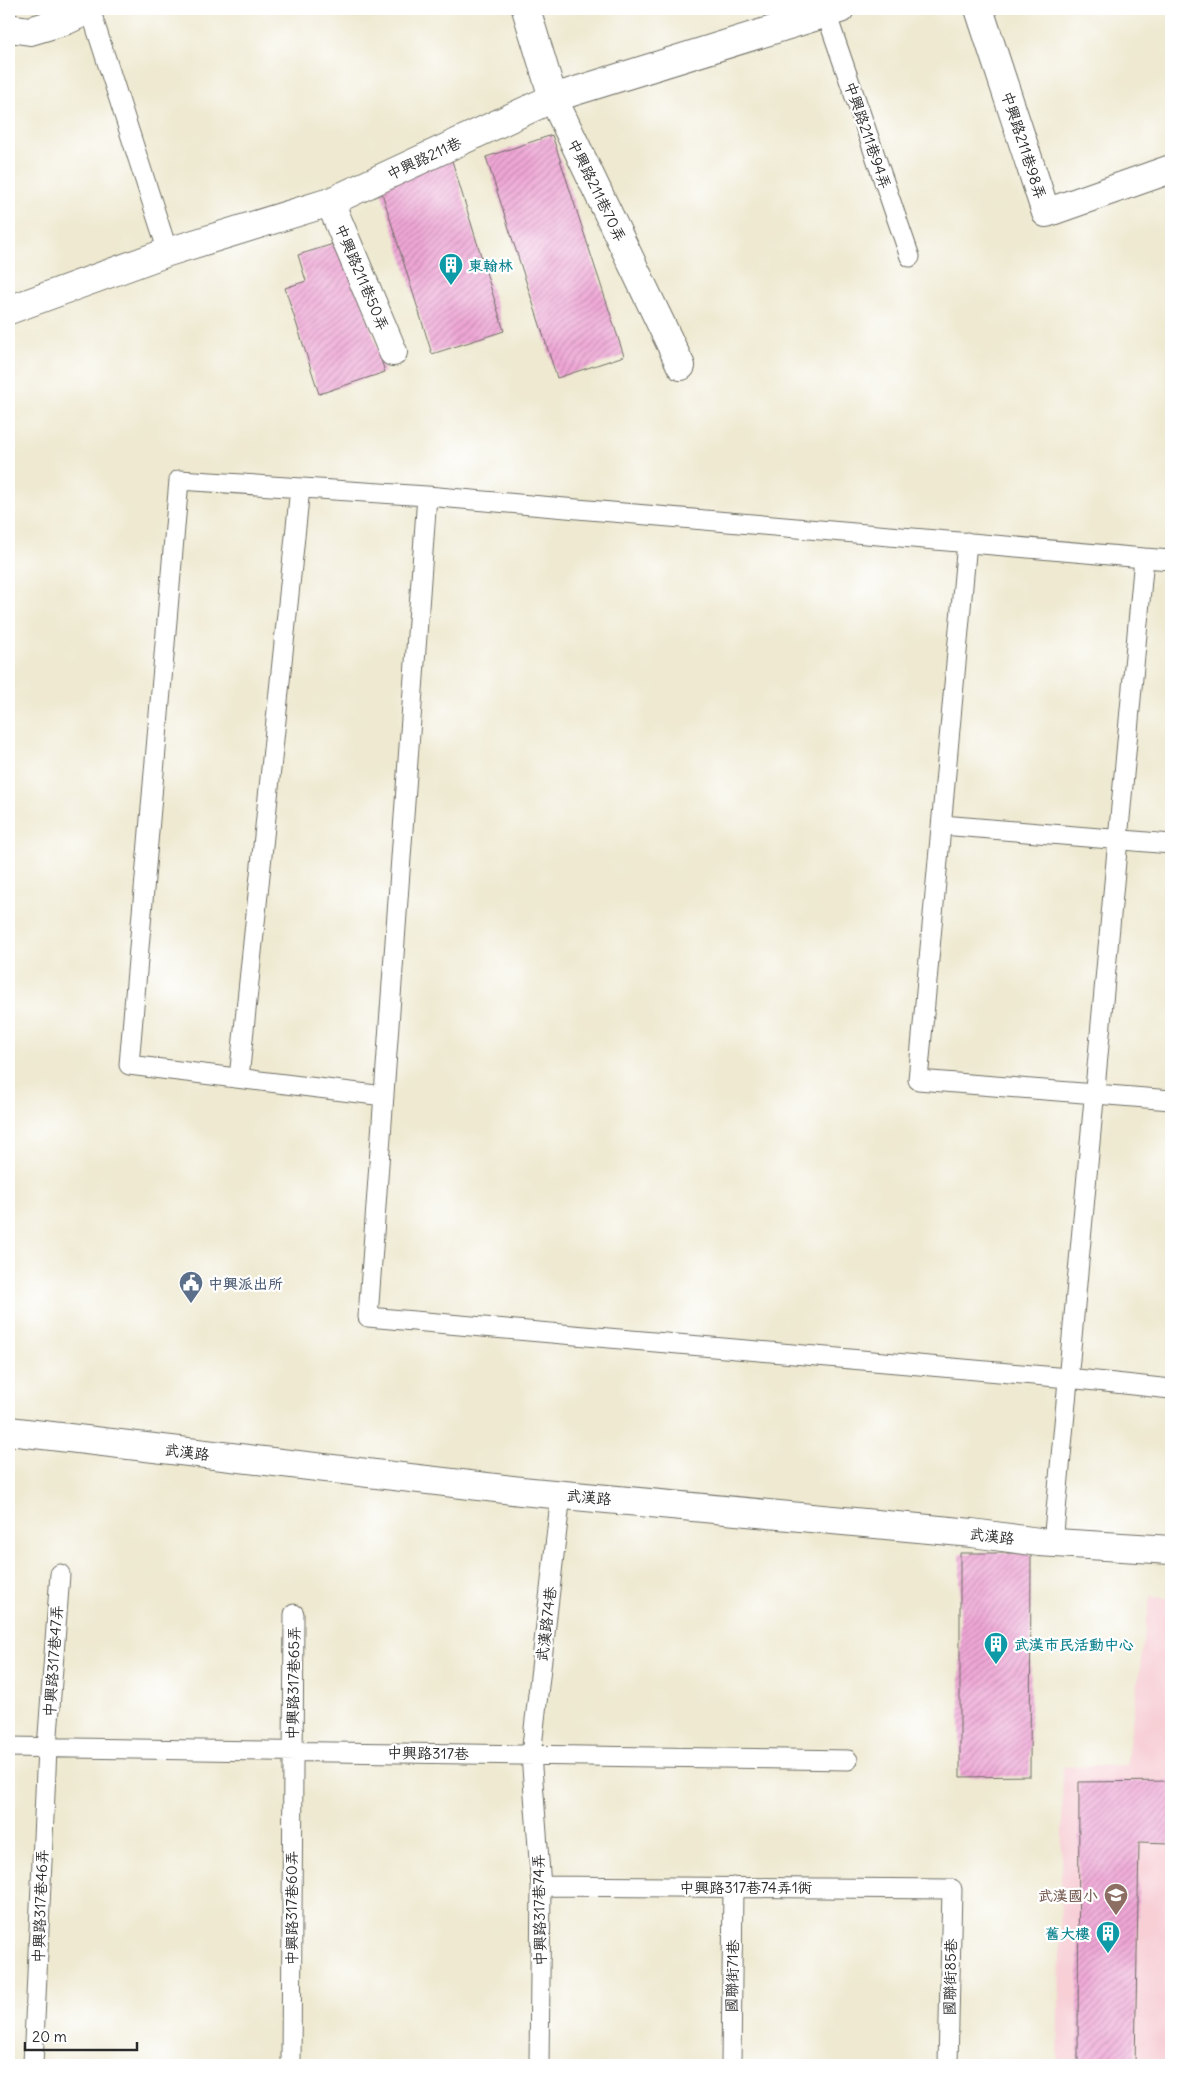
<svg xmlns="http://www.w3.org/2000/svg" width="1180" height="2074" viewBox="0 0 1180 2074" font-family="Delius,'LXGW WenKai TC',sans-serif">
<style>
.built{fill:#f7cfd5}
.building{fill:url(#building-hatch)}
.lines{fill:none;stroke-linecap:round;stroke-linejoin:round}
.service-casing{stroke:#6f6e65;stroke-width:21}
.minor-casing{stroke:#6f6e65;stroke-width:30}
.service{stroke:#fff;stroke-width:19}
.minor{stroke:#fff;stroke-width:28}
.labels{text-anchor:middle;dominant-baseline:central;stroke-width:4.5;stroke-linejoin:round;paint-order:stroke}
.street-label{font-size:15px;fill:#2b2b2b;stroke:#fff}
.culture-label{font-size:15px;font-weight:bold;fill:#0d838f;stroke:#fff;text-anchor:start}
.service-label{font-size:15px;font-weight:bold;fill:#4e5e75;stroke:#fff;text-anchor:start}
.education-label{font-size:15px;font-weight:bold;fill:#785e54;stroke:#fff;text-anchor:end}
</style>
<defs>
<pattern id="building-hatch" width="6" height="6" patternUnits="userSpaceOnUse" patternTransform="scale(1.25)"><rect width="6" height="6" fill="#efa7d6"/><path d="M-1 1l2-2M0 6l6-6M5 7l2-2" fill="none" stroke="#c288ae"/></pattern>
</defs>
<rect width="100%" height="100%" fill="#fff"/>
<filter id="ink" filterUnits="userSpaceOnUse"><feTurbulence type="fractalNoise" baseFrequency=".02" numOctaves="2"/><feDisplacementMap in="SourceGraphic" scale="10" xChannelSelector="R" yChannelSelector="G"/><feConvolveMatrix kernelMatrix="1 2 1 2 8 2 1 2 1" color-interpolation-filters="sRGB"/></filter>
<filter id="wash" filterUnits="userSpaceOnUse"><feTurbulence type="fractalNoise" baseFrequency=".0096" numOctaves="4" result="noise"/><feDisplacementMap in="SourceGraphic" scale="20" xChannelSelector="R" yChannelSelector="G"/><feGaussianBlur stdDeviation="1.12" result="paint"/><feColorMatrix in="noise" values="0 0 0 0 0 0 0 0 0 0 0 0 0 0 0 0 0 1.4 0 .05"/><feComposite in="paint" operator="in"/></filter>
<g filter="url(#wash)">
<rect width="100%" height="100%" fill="#eee9d0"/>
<!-- built -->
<path class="built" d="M1150 1597 1171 1598V2065H1058L1063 1767 1126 1765Z"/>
<g id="blocks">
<!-- building -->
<path class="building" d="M552 135 624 356 557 378 486 157Z
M450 154 504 331 432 354 377 177Z
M343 241 385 372 319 394 285 288 306 281 298 255Z
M960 1553H1031L1030 1776 960 1777Z
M1170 1650H1171V1677L1167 1676Z
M1171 1781V1843L1139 1842 1135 2065H1078L1079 1782Z"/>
</g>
</g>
<g filter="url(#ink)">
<use href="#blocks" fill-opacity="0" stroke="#6f6e65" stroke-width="1"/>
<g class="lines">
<defs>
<path id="service" d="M90 9 168 252
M826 13 910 257
M967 542 918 1080 1171 1100
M1144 558 427 496 368 1317 1068 1378 1171 1389
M942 825 1171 844
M239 1078 300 488
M384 1096 129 1065 179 480 427 496
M1053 1543 1144 558 1171 560
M9 1747 848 1760
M541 1886 952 1889 948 2065
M33 2065 47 1748 60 1574
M291 2065 294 1614
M539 2065 541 1886 531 1755 561 1494
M731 2065 733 1887"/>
<path id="minor" d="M526 9 553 98 681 366
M979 9 1046 213 1171 169
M9 28 30 31 67 20 90 9
M330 202 393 352
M9 310 168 252 330 202 553 98 840 9
M9 1431 521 1491 972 1533 1039 1542 1171 1550"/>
</defs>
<!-- service casing -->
<use href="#service" class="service-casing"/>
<!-- minor casing -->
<use href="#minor" class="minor-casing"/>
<!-- service -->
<use href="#service" class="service"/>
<!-- minor -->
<use href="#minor" class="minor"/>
</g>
</g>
<!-- icons -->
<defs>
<symbol id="building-pin" viewBox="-11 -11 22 30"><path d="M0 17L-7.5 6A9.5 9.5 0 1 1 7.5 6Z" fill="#0f9aa8" stroke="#fff"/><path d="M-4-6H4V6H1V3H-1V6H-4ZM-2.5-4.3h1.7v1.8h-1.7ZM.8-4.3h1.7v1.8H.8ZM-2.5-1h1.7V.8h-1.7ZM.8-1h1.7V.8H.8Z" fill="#fff"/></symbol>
<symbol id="civic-pin" viewBox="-11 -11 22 30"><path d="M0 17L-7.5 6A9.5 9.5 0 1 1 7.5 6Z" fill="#5c6f8a" stroke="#fff"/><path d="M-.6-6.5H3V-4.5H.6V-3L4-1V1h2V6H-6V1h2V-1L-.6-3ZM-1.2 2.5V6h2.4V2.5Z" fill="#fff"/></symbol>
<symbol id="school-pin" viewBox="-11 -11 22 30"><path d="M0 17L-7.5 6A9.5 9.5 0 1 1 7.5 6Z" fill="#8d6e63" stroke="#fff"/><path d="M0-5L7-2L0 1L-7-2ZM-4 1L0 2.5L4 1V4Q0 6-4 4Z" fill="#fff"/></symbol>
</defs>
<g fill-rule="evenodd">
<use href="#building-pin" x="437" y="251" width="28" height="38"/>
<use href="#civic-pin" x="177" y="1269" width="28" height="38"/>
<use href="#building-pin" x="982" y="1630" width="28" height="38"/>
<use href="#school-pin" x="1102" y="1881" width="28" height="38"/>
<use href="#building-pin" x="1094" y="1919" width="28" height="38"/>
</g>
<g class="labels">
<!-- street labels -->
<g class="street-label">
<text transform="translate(868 135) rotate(71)">中興路211巷94弄</text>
<text transform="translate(1024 145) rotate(72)">中興路211巷98弄</text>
<text transform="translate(424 158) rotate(-25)">中興路211巷</text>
<text transform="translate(597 190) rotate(64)">中興路211巷70弄</text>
<text transform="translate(362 277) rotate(67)">中興路211巷50弄</text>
<text transform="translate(187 1452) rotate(7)">武漢路</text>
<text transform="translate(589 1497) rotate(5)">武漢路</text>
<text transform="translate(992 1536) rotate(7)">武漢路</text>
<text transform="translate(546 1624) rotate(-83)">武漢路74巷</text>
<text transform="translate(53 1661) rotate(-86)">中興路317巷47弄</text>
<text transform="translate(293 1683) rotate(-89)">中興路317巷65弄</text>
<text transform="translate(428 1753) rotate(1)">中興路317巷</text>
<text x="746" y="1887">中興路317巷74弄1衖</text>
<text transform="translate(40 1906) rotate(-88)">中興路317巷46弄</text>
<text transform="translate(291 1908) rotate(-90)">中興路317巷60弄</text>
<text transform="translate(539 1910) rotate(-91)">中興路317巷74弄</text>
<text transform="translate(732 1976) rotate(-89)">國聯街71巷</text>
<text transform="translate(950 1977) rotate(-89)">國聯街85巷</text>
</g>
<!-- culture labels -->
<g class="culture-label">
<text x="468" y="265">東翰林</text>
<text x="1014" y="1644">武漢市民活動中心</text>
<text x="1090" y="1933" text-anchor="end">舊大樓</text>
</g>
<!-- service labels -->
<g class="service-label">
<text x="208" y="1283">中興派出所</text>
</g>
<!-- education labels -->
<g class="education-label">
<text x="1098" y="1895">武漢國小</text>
</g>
</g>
<!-- margin -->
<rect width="1180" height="2074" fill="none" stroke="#fff" stroke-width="30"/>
<!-- scale -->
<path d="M25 2042v8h112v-8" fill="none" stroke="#2b2b2b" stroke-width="2.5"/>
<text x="32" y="2042" font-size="15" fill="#2b2b2b" stroke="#ffffff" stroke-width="4" paint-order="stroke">20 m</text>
</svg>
